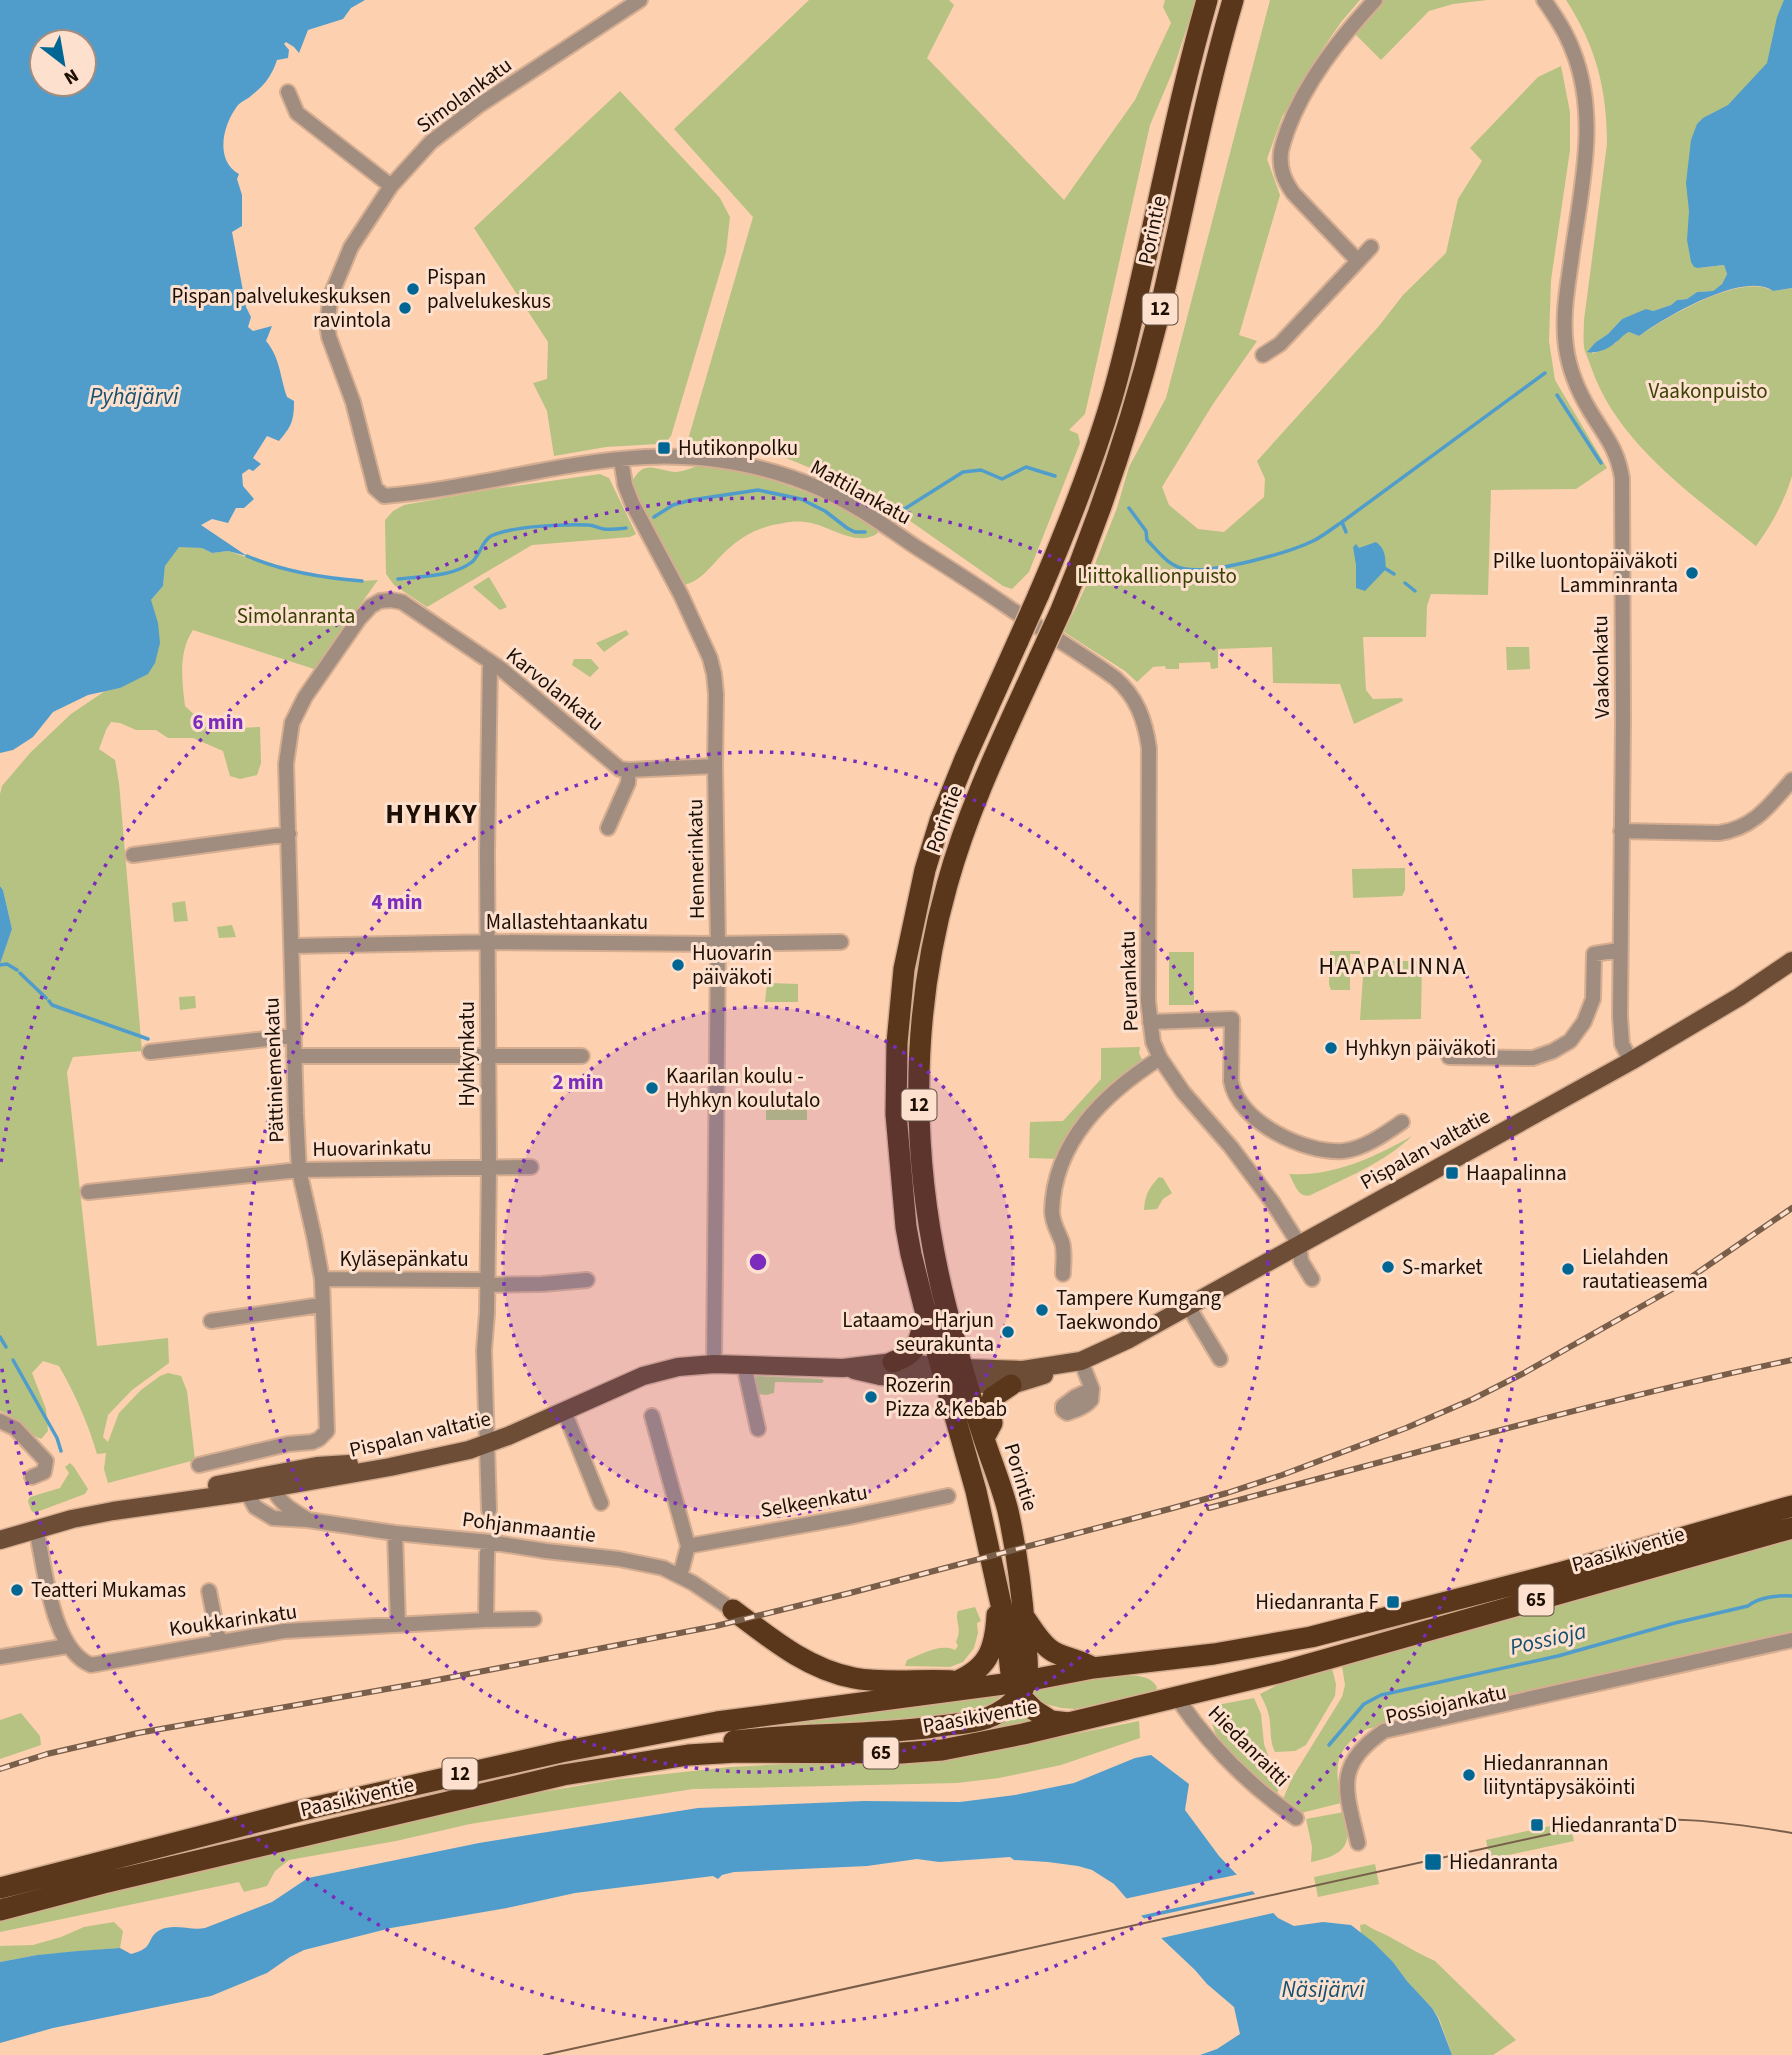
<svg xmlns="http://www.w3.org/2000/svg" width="1792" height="2055" viewBox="0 0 1792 2055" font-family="'Source Sans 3',sans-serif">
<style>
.green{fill:#b5c281}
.water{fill:#509dcc;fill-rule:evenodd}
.pier{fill:#fdd0b0}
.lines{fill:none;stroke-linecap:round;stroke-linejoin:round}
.stream{stroke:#509dcc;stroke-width:3.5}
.minor-casing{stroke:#d5ad91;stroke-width:18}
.major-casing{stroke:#d5ad91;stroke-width:21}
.highway-casing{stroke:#d5ad91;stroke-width:24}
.minor{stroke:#a08d80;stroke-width:14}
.major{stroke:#6d4d35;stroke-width:18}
.highway{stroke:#5a371a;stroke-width:21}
.tram{stroke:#795e4a;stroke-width:2}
.rail-casing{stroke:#795e4a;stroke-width:6}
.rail{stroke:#fde1ce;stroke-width:3.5;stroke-dasharray:10;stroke-linecap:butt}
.highway-bridge-casing{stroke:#d5ad91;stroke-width:24;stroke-linecap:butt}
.highway-bridge{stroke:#5a371a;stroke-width:21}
.ring{fill:none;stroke:#7b2cbf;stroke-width:3.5;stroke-dasharray:3.5 7}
.poi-dot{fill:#006795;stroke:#fde1ce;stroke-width:2.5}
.labels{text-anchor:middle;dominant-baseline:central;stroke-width:6;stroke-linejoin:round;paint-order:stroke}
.shield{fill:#fde1ce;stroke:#614e41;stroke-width:2}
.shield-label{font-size:19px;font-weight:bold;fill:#1e0f04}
.street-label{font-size:21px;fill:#1e0f04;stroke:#fde1ce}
.poi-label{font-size:21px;fill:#1e0f04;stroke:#fde1ce;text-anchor:start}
.park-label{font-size:21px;fill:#394104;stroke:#fde1ce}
.water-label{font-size:23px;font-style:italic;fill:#145070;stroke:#fde1ce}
.quarter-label{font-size:24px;letter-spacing:2px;fill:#1e0f04;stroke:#fde1ce}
.district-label{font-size:28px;font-weight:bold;letter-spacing:2px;fill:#1e0f04;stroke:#fde1ce}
.centre{fill:#7b2cbf;stroke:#fde1ce;stroke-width:3.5}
.ring-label{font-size:21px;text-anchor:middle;font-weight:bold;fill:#7b2cbf;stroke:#fde1ce;stroke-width:6;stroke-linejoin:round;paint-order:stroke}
</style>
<rect width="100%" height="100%" fill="#fdd0b0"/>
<!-- green -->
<path class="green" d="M809 0H949L954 5 927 58 1064 200 1135 100 1171 23 1163 7 1165 0H1196L1172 73 1150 125 1085 414 1069 430 1078 434 1080 443 1029 572 1012 589 1003 586 893 509 832 477 779 455 708 444 687 443 753 217 674 129Z
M1270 0H1360L1342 21 1323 48 1282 117 1267 159 1280 195 1239 335 1257 341 1213 404 1162 487 1169 505 1198 529 1224 532 1264 497 1265 479 1257 461 1379 326 1403 295 1446 253 1458 199 1482 161 1470 148 1538 77 1561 66 1570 112V150L1551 280 1549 341 1555 380 1607 468 1576 489 1491 490 1488 595 1431 594 1427 606 1426 637H1363L1366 690 1373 699 1402 698 1403 701 1354 724 1340 684 1273 683 1272 647 1218 649V668L1211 669 1210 662 1179 663V669H1166L1165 666 1153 667 1137 682 1125 671 1064 632 1087 584 1117 508 1129 467 1166 398Z
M1382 0H1487L1453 4 1429 11 1381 60 1352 31Z
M1566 0H1792L1698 268 1724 265 1727 274 1722 284 1713 291 1697 292 1687 299 1677 300 1671 305 1653 311 1646 310 1622 319 1608 334 1596 342 1592 354 1616 343 1620 336 1629 332 1639 336C1665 318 1743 271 1773 291L1792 288V476C1784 502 1772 524 1756 546 1694 496 1618 445 1591 367 1589 360 1585 353 1584 347 1583 338 1584 328 1584 320L1607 144C1607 89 1596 46 1566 0Z
M620 91 720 198 730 217 726 252 671 436 666 442 658 444 606 447 554 456 547 411 533 383 547 379 548 342 474 228Z
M697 466 752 473 811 494 846 509 877 530 878 533C857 548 832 527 811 523 803 521 792 521 784 523 761 526 743 535 726 551 713 563 702 581 684 585L680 581C665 548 645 517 631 483 643 462 649 467 669 471 679 474 688 469 697 466Z
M600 474 609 478 636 534 630 537 532 545 427 607 394 585 386 574 385 520 393 511 404 505 493 489Z
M179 546 202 548 212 553 228 551 263 563 333 579 362 581 378 580 314 669 193 630C178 652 182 681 185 706 211 732 225 728 260 727L261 763 257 775 240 779 230 776 223 751 193 738H168L156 730H136L120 723 111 722 106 730 99 749 115 760 119 783 142 1051 73 1057 67 1072 97 1346 168 1338 169 1363 132 1390 108 1415 103 1437 108 1442 119 1413 141 1390 160 1376 168 1373 181 1376 187 1391 195 1460 108 1483 104 1469 106 1453 97 1454C88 1423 75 1394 59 1366L43 1361 32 1373 46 1409 48 1431 41 1439C25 1433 18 1416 0 1411V964L12 929 3 890 0 886V794L2 786 30 753 71 714 105 691 120 688 151 600 163 586 165 566Z
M489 577 507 607 500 610 473 587Z
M626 630 629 634 604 652 596 643Z
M1506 647H1529L1530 669 1507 670Z
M574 659H591L599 668 590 677 572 665Z
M1405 868V890L1402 896 1353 898 1352 869Z
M185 901 188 921 174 922 172 903Z
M232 925 236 937 219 938 217 927Z
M1330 951H1360V954H1350V990H1331L1329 985Z
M1169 952H1194V1005H1169Z
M1364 961H1422L1421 1019 1360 1020Z
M767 983 798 984V1002H765Z
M195 996 196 1008 180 1010 179 997Z
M1140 1047 1139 1053 1143 1062 1060 1159 1029 1158 1030 1122 1063 1121 1101 1079V1048Z
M766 1106H807V1120H766Z
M1412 1136C1384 1163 1345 1178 1311 1195 1298 1199 1295 1184 1289 1174 1333 1177 1375 1157 1412 1136Z
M1159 1177 1163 1178 1172 1193 1163 1199 1157 1209 1144 1210C1145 1194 1149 1188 1159 1177Z
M757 1376 822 1379 824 1381 822 1383 775 1382 774 1393 766 1395 758 1394 752 1386V1380Z
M70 1463 74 1467 88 1489 85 1494 34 1513 31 1510 28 1501 30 1497 60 1488 69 1473 65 1467Z
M1792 1539V1635L1367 1729C1333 1749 1335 1768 1341 1803L1301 1813 1295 1811 1283 1799 1292 1778 1342 1697 1345 1685 1342 1666 1633 1582Z
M975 1607 981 1621 977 1623 978 1633 974 1648 963 1662 950 1667 905 1666 907 1660C921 1655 940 1643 955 1650L958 1646 956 1642C963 1626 954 1622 958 1611Z
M1332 1669 1336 1684 1335 1696 1306 1745 1295 1751 1275 1752C1270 1742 1271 1733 1270 1722 1269 1712 1265 1703 1260 1694L1283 1682Z
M1125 1675C1137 1676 1150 1675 1157 1687L1156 1691 1075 1709 1061 1708 1042 1703 1033 1694V1689L1037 1687Z
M1005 1693 991 1704 952 1714 741 1733V1729Z
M1254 1698 1261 1714 1264 1744 1279 1786 1277 1795C1263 1787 1227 1751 1218 1737 1213 1730 1211 1720 1209 1711L1217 1705Z
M1017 1710 1032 1721 984 1732 983 1728Z
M21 1713 40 1736 41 1745 0 1759V1720Z
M1139 1721 1140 1738 1061 1765 999 1778 957 1783 693 1789 470 1824 396 1841 289 1860 275 1871 267 1886 244 1892 239 1882 0 1932V1920L44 1908 451 1810 524 1795 619 1779 730 1767 975 1754Z
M1344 1812C1353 1846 1345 1855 1311 1862L1312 1847 1306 1819Z
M1569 1822 1574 1841 1490 1859 1486 1840Z
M1375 1864 1379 1884 1318 1897 1314 1877Z
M114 1922 123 1931 120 1948 37 1955 0 1962V1946L33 1945 61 1937 84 1927Z
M1365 1924C1373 1930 1381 1932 1390 1937 1405 1945 1419 1954 1435 1961L1516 2040 1493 2055H1452L1439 2018 1432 2008 1407 1981 1393 1962 1361 1933 1360 1925Z"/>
<!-- water -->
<path class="water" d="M0 0H365L351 8 343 19 308 30 299 53 294 47 286 42 284 44 289 50 288 58 277 60C272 75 265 85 252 95 248 99 242 101 238 105 223 124 214 160 239 174L237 179 242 195V226L232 232 246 307 251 317 248 327 253 331 272 326 266 341C280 357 280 377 287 397L294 401C294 420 292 426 279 441L267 436 253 458 261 464 253 471 249 469 242 474 243 486 254 499 244 508H236L228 523 212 519 201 525 247 556 228 551 212 553 202 548 179 547 165 566 163 586 151 600 158 623 160 643 155 663 148 674 120 688 88 695 53 712 33 737 13 750 0 753ZM42 42H84V84H42Z
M1784 0H1792V288L1773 291C1744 270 1664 318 1639 336L1629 332C1622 335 1621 339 1615 343 1609 349 1595 354 1587 352L1596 342 1608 334 1622 319 1646 309 1653 311 1671 305 1677 300 1687 299 1697 292 1713 291 1722 284 1727 274 1724 265 1698 268 1694 267 1691 262 1687 240 1689 211 1686 183 1691 140 1697 124 1703 118 1728 105 1767 63 1777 17Z
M1376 542C1386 549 1385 557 1386 569L1365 591 1356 588V565L1353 547 1356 544 1359 548Z
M0 886 3 890 12 929 0 964Z
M1151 1755 1189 1784 1185 1810 1219 1856 1278 1918 1294 1926 1323 1922 1351 1925 1373 1942 1393 1962 1407 1981 1432 2008 1438 2018 1452 2055H1200L1217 2049 1240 2034 1234 2007 1207 1984 1195 1970 1159 1936 1114 1884 1092 1870 1078 1866 1048 1862 1014 1860 1010 1857 939 1862 917 1859 867 1866 734 1872 722 1875 718 1879 713 1876 575 1893 507 1908 391 1928 304 1950 290 1957 267 1973 211 1996 53 2028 0 2043V1962L37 1955 78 1951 120 1948 131 1954C156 1948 145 1938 160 1930 174 1923 191 1931 205 1928L272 1902 308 1878 479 1843 698 1808 864 1801 960 1802 1015 1795 1074 1783 1135 1758Z"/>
<!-- pier -->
<path class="pier" d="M1240 1874 1257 1890 1139 1916 1124 1899Z
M1260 1893 1278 1912 1157 1939 1142 1919Z"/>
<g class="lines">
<!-- stream -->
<path class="stream" d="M1557 395 1601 463
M1129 508 1146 531 1147 540C1158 551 1168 566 1185 569 1213 574 1289 553 1315 540 1324 535 1333 528 1342 522L1545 373
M898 513 963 472 981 470 1002 479 1026 467 1055 476
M654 517 673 505 691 500 758 490 801 499 825 511 847 528 855 532H865
M1342 522 1346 532
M247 556C282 571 323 578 362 581
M1386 569 1394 574
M398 579C421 576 453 577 472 562 480 555 482 541 491 536 512 526 565 524 588 525 594 525 598 528 604 529 611 530 618 529 626 528
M1405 583 1415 591
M0 965 7 964 17 970
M20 973 46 998
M49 1001 52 1005 148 1039
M0 1337 6 1347
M13 1360 57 1438 61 1451
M1329 1745 1364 1704 1381 1695 1558 1656 1675 1623 1748 1606C1759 1597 1778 1595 1792 1596"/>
<defs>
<path id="minor" d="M640 0 478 106 431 142 391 186 351 247 331 295 327 324 329 337 353 402 375 488 384 496C472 489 557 462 645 457 705 454 767 465 821 489 855 504 885 526 916 547 946 566 976 585 1005 605 1041 630 1080 652 1115 678 1137 697 1145 720 1149 748L1148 1001 1153 1042 1160 1058 1183 1092 1231 1147 1273 1203 1299 1244 1301 1261 1312 1279
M1544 0C1555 16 1566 32 1573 51 1600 119 1580 192 1571 262 1567 290 1562 318 1566 347 1569 370 1578 391 1590 411 1605 436 1617 448 1622 478L1623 721 1620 1016 1622 1044 1631 1061
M288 92 297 113 391 186
M1358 261 1371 247
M1263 355 1280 344 1358 261 1293 193C1284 180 1279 168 1281 152 1282 145 1285 138 1287 131 1305 82 1340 38 1375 0
M621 459 625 485 632 503 681 595 710 658 714 674 716 694 715 766 718 944 714 1364
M608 828 628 783 629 770
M1621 831 1719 833C1754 828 1770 805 1792 780
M133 855 289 834
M292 946 494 942 718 944 841 942
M1150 1022 1232 1019 1231 1081C1238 1122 1305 1154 1343 1151 1364 1149 1386 1133 1402 1122
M150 1052 293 1036
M294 1056H582
M1449 1057 1533 1058 1553 1051 1570 1041 1584 1022 1593 999 1594 954 1619 950
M88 1192 299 1170 531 1167
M1063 1274C1063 1264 1065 1251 1062 1242 1058 1231 1052 1223 1052 1211 1054 1141 1105 1093 1160 1058
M322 1279 486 1280
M487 1285 542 1284 587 1280
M1188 1306 1220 1359
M211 1321 321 1305
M1081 1361 1092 1389 1091 1400C1085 1407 1076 1410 1067 1413L1063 1410V1406L1075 1397 1092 1389
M746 1365V1374L758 1429
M564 1411 601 1503
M652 1416 688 1546 849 1517 948 1496
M0 1421 15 1428 46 1461 44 1472 32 1477
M199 1465 288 1444 312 1442 319 1439 327 1431 322 1279 314 1236 299 1170 296 1113 286 764 292 723 305 697 359 619 371 606 380 601 391 600 402 602 501 669 620 769 629 770 715 766
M272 1487C280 1503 291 1510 307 1519
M247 1492 255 1507 273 1518 308 1520 395 1533 489 1542 546 1551 619 1559 663 1568 693 1583 733 1610
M489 1510 484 1350 487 1313 489 1168 487 853 490 663
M36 1529C45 1566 51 1649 91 1665L284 1631 486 1620 534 1619
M395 1533 398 1625
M680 1576 688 1546
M209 1591 219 1641
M486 1620 487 1553 489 1542
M0 1657 68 1646
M1177 1698C1209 1745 1250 1786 1296 1818
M1358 1843C1346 1790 1333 1766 1384 1731L1792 1640"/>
<path id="major" d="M854 1370 880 1376 984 1384 1011 1385 1044 1375
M217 1485 317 1466 349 1464
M0 1540 72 1519 113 1511 247 1492 390 1467 469 1450 508 1436 643 1376 678 1367 714 1364 843 1368 893 1362 963 1368 1023 1370 1081 1361 1129 1339 1631 1061 1739 997 1792 961"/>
<path id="highway" d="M1038 596C1066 531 1092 466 1112 398 1126 350 1136 301 1147 253 1166 168 1183 84 1207 0
M1061 610C1100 516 1132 421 1157 322 1183 215 1202 106 1233 0
M1018 641 965 759 940 821 925 870 904 969 897 1043 896 1114 906 1227 911 1254 924 1306 976 1491 1006 1627 1012 1683 1019 1695 1034 1710 1051 1721 1069 1723
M893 1362C921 1352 919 1339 926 1314
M985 1436 992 1423 990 1406 993 1397 1011 1385
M733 1610C770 1638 807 1669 854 1678 885 1684 921 1679 952 1681
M1024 1617C1033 1629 1041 1645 1054 1652 1067 1659 1081 1660 1093 1668
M951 1684C987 1670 995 1652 997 1615
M734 1741C800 1733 867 1736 933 1727 951 1724 970 1724 987 1718 1000 1713 1012 1705 1020 1694 1032 1679 1026 1652 1025 1634 1022 1593 1017 1552 1008 1511 1002 1487 992 1463 984 1439 970 1396 957 1351 946 1307 911 1169 908 1023 947 885 969 805 1006 731 1040 656
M0 1888 303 1810 561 1752 717 1722 1026 1681 1093 1668 1214 1654 1311 1637 1559 1573 1792 1506
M0 1910 103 1883 563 1775 688 1755 737 1752 901 1753 942 1750 1023 1734 1281 1672 1792 1528"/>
</defs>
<!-- minor casing -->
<use href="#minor" class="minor-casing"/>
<!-- major casing -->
<use href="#major" class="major-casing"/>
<!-- highway casing -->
<use href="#highway" class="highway-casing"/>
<!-- minor -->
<use href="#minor" class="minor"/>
<!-- major -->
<use href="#major" class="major"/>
<!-- highway -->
<use href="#highway" class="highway"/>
<!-- tram -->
<path class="tram" d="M544 2055 1591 1825C1665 1814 1720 1821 1792 1833"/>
<defs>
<path id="rail" d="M1209 1508C1402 1457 1596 1401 1792 1360
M0 1769 47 1754 138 1733 432 1681 716 1626 850 1593 1173 1508 1227 1493 1282 1475 1406 1428 1473 1399 1524 1373 1681 1284 1792 1208"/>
</defs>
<!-- rail casing -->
<use href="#rail" class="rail-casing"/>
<!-- rail -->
<use href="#rail" class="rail"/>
<defs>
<path id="highway-bridge" d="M1018 641 1038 596
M1040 656 1061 610"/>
</defs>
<!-- highway-bridge casing -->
<use href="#highway-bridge" class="highway-bridge-casing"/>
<!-- highway-bridge -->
<use href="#highway-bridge" class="highway-bridge"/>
</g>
<!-- distance rings -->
<circle cx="758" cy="1262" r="255" fill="#7b2cbf" fill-opacity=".12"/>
<g class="ring">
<circle cx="758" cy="1262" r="255"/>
<circle cx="758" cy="1262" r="510"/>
<path d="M1 1162A764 764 0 1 1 1 1362"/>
</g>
<!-- markers -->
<g class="poi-dot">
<circle cx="413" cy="289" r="7"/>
<circle cx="405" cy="308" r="7"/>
<rect x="657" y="441" width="14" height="14" rx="3.5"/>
<circle cx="1692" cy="573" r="7"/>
<circle cx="678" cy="965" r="7"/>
<circle cx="1331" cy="1048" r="7"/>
<circle cx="652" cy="1088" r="7"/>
<rect x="1445" y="1166" width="14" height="14" rx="3.5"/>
<circle cx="1388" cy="1267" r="7"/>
<circle cx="1568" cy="1269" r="7"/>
<circle cx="1042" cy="1310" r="7"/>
<circle cx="1008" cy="1332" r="7"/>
<circle cx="871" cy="1397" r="7"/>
<circle cx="17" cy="1590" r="7"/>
<rect x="1386" y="1595" width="14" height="14" rx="3.5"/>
<circle cx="1469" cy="1775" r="7"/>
<rect x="1530" y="1818" width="14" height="14" rx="3.5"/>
<rect x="1424" y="1853" width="18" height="18" rx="3.5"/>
</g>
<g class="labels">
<!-- shield labels -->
<g class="shield">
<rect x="1142.5" y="293.5" width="35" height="31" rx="5"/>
<rect x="901.5" y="1089.5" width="35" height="31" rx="5"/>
<rect x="1518.5" y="1584.5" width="35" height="31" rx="5"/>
<rect x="863.5" y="1737.5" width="35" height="31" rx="5"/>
<rect x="442.5" y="1758.5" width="35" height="31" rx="5"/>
</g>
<g class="shield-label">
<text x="1160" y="309">12</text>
<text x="919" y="1105">12</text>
<text x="1536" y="1600">65</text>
<text x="881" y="1753">65</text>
<text x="460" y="1774">12</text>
</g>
<!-- street labels -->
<g class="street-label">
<text transform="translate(464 95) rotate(-36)">Simolankatu</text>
<text transform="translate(1152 230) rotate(-78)">Porintie</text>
<text transform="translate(861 492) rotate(29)">Mattilankatu</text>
<text transform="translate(1601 667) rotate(-91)">Vaakonkatu</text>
<text transform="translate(555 689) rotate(39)">Karvolankatu</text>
<text transform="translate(944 819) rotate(-70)">Porintie</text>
<text transform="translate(696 859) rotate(-91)">Hennerinkatu</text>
<text x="567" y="922">Mallastehtaankatu</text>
<text transform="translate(1129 981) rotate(-92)">Peurankatu</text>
<text transform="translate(467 1054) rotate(-90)">Hyhkynkatu</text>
<text transform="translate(274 1070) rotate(-92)">Pättiniemenkatu</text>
<text transform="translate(372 1148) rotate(-1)">Huovarinkatu</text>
<text transform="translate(1425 1149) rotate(-29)">Pispalan valtatie</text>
<text x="404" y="1259">Kyläsepänkatu</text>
<text transform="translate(420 1434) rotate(-13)">Pispalan valtatie</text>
<text transform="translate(1021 1477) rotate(73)">Porintie</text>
<text transform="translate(814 1501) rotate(-10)">Selkeenkatu</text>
<text transform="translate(529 1527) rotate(7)">Pohjanmaantie</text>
<text transform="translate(1628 1549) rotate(-16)">Paasikiventie</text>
<text transform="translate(233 1620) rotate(-8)">Koukkarinkatu</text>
<text transform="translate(1446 1704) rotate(-12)">Possiojankatu</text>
<text transform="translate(980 1716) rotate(-10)">Paasikiventie</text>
<text transform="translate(1249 1746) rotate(45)">Hiedanraitti</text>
<text transform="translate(357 1797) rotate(-13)">Paasikiventie</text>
</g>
<!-- poi labels -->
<g class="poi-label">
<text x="427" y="277">Pispan<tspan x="427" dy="24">palvelukeskus</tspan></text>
<text x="391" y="296" text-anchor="end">Pispan palvelukeskuksen<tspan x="391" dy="24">ravintola</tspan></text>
<text x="678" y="448">Hutikonpolku</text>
<text x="1678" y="561" text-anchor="end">Pilke luontopäiväkoti<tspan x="1678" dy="24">Lamminranta</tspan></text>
<text x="692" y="953">Huovarin<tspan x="692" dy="24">päiväkoti</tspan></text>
<text x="1345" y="1048">Hyhkyn päiväkoti</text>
<text x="666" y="1076">Kaarilan koulu -<tspan x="666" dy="24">Hyhkyn koulutalo</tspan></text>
<text x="1466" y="1173">Haapalinna</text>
<text x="1582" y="1257">Lielahden<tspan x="1582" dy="24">rautatieasema</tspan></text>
<text x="1402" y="1267">S-market</text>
<text x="1056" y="1298">Tampere Kumgang<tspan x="1056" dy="24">Taekwondo</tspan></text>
<text x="994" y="1320" text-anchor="end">Lataamo - Harjun<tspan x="994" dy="24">seurakunta</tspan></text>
<text x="885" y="1385">Rozerin<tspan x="885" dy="24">Pizza &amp; Kebab</tspan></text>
<text x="31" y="1590">Teatteri Mukamas</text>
<text x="1379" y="1602" text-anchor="end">Hiedanranta F</text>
<text x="1483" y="1763">Hiedanrannan<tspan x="1483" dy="24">liityntäpysäköinti</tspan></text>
<text x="1551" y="1825">Hiedanranta D</text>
<text x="1449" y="1862">Hiedanranta</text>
</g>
<!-- park labels -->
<g class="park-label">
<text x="1708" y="391">Vaakonpuisto</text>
<text x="1157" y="576">Liittokallionpuisto</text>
<text x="296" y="616">Simolanranta</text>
</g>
<!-- water labels -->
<g class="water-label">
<text x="134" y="396">Pyhäjärvi</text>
<text transform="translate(1548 1639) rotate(-13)">Possioja</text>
<text x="1323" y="1989">Näsijärvi</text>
</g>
<!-- quarter labels -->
<g class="quarter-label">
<text x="1393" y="966">HAAPALINNA</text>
</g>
<!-- district labels -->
<g class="district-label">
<text x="432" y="814">HYHKY</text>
</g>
</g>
<circle cx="758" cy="1262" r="10" class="centre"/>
<g class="ring-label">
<text x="218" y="729">6 min</text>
<text x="397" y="909">4 min</text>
<text x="578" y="1089">2 min</text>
</g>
<!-- north arrow -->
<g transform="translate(63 63) rotate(149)"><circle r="33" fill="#fde1ce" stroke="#a48d7d" stroke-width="2"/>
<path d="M0-5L12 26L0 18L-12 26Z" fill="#006795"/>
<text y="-10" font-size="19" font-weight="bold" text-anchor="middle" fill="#1e0f04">N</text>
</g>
</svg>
